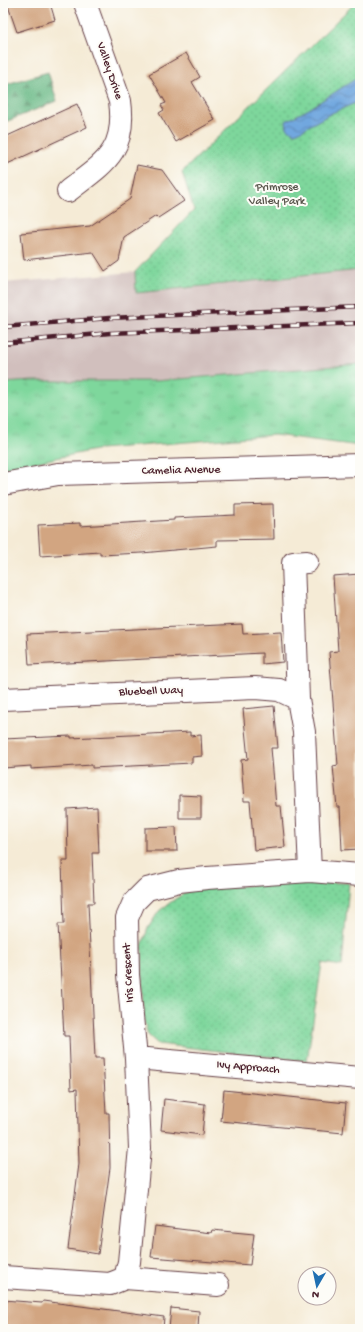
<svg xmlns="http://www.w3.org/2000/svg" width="363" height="1332" viewBox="0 0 363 1332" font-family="'Gochi Hand',sans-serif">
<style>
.railway{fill:#d1bfbd}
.grass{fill:url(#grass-tufts);stroke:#647b64}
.forest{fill:url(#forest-firs);stroke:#586c58}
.park{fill:url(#park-dots);stroke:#647b64}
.water{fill:url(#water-waves);stroke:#5e6385}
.building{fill:#d2a581}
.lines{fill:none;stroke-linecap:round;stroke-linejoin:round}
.minor-casing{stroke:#643e45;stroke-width:24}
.minor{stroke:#fff;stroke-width:22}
.rail-casing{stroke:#4a1f2b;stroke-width:4.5}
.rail{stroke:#fdfcf7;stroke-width:3;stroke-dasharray:9;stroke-linecap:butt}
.labels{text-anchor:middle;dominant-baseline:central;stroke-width:4;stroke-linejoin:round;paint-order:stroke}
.street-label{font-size:12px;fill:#4a1f2b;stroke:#fdfcf7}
.park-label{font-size:12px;fill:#5a564d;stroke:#fdfcf7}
</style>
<defs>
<pattern id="grass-tufts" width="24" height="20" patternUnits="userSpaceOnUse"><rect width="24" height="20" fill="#7ed79c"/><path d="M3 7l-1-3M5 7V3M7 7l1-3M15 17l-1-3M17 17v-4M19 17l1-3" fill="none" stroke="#6eb887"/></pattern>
<pattern id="forest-firs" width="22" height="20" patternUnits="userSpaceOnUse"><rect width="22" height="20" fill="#66b884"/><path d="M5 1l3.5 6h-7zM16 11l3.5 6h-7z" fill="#56956c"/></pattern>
<pattern id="park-dots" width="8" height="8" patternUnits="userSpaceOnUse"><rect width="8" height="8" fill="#7ed79c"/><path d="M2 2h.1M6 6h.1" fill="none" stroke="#6eb887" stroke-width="1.8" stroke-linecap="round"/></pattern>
<pattern id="water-waves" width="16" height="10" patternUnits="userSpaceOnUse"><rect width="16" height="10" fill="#71a7df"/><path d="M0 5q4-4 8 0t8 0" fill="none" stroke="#5f87b5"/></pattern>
</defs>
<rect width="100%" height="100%" fill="#fdfcf7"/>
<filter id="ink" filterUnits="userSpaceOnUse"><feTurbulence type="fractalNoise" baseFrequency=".025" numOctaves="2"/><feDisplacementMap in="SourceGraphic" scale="8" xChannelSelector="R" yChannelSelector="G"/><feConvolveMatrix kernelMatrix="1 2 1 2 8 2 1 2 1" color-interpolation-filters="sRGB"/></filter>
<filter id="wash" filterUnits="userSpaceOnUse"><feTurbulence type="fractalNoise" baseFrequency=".012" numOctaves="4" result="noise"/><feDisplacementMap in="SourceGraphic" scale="16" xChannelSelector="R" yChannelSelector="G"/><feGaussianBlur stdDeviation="0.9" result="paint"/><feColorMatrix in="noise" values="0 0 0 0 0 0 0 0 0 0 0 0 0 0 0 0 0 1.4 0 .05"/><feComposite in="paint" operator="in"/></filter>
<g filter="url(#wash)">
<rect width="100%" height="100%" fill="#f5ebd6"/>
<!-- railway -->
<path class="railway" d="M360 270V364L155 381H33L3 383V283L135 272 137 293Z"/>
<!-- grass -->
<path class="grass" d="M360 364V446L274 435 100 449 3 469V383L33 381H155Z"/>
<!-- forest -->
<path class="forest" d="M48 72 57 101 3 123V85Z"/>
<!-- park -->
<path class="park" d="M355 3H360V270L136 293 135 272 194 210 182 172Z
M306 882 349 883 342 966 322 963 307 1061 158 1044 148 1035 144 1021 142 946 148 928 159 911 175 899 192 889Z"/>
<!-- water -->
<path class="water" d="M360 76V101L332 113 298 132 294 133 287 128 286 121 309 109Z"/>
<g id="blocks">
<!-- building -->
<path class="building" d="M7 3H50L55 20 17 32Z
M186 53 200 77 192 82 215 120 176 142 159 113 164 110 161 105 166 103 149 74Z
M77 104 87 127 3 166V138Z
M137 165 162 170 184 201 158 218 156 216 124 237 119 261 105 271 93 252 24 260 21 233 90 226 130 199Z
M273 504 274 539 217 540V546L142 553 100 555V552L40 556 38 525 80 523V526L174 520V518L235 515V505Z
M360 574V849L342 850 340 807H337L333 766 338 765 329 652 338 651 333 576Z
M242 624 243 634 281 632 283 662 262 664V653L29 665 27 634Z
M274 706 278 748H271L276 806H281L285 847 254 850 250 801H244L241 760 248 759 243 709Z
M190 732V736L201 735 202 756 192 757V763L92 768V765L31 769V766L3 768V739L71 736V738Z
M179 795 201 796V818H179Z
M97 807 99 853H92L94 903H88L95 1058H103L106 1113H109L110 1168 98 1254 68 1249 79 1164 77 1089 71 1090 69 1036H64L58 924H64L62 861H68L67 809Z
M176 827 177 851H145V828Z
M224 1090 346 1103 343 1133 221 1121Z
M164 1099 205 1104 202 1135 161 1130Z
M155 1226 211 1233 212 1230 254 1234 250 1265 151 1257Z
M3 1300 42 1303 43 1301 164 1317 163 1329H3Z
M171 1308 199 1311 198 1329H169Z"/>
</g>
</g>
<g filter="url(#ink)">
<use href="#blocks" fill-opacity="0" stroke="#643e45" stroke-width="1"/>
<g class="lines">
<defs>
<path id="minor" d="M68 191C104 163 127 152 120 101L85 3
M3 484 58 474 360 465
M307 562 293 563 298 699 304 732 310 871
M3 699 255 688 279 690 298 699
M136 1058 360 1078
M3 1277 110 1284 125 1278 129 1262 140 1148 136 1058 128 975 127 918 134 902 147 889 179 881 207 878 310 871 360 875
M125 1278 218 1285"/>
</defs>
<!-- minor casing -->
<use href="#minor" class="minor-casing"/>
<!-- minor -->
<use href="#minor" class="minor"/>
<defs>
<path id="rail" d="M3 327 109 318 360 307
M3 343 110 333 360 323"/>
</defs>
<!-- rail casing -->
<use href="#rail" class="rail-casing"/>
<!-- rail -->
<use href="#rail" class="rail"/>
</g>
</g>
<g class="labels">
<!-- street labels -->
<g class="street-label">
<text transform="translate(109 71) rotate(71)">Valley Drive</text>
<text transform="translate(181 471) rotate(-1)">Camelia Avenue</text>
<text transform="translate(151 692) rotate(-2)">Bluebell Way</text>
<text transform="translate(129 973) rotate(-93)">Iris Crescent</text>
<text transform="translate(248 1068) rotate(5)">Ivy Approach</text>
</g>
<!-- park labels -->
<g class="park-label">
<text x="277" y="188">Primrose<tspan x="277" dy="14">Valley Park</tspan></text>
</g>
</g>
<!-- margin -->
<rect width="363" height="1332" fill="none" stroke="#fdfcf7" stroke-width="16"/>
<!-- north arrow -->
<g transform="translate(317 1286) rotate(189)"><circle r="19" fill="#fdfcf7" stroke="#b5a4a5"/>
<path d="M0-3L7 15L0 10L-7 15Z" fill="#1f6fb2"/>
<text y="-6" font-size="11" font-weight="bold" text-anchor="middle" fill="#4a1f2b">N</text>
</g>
</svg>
